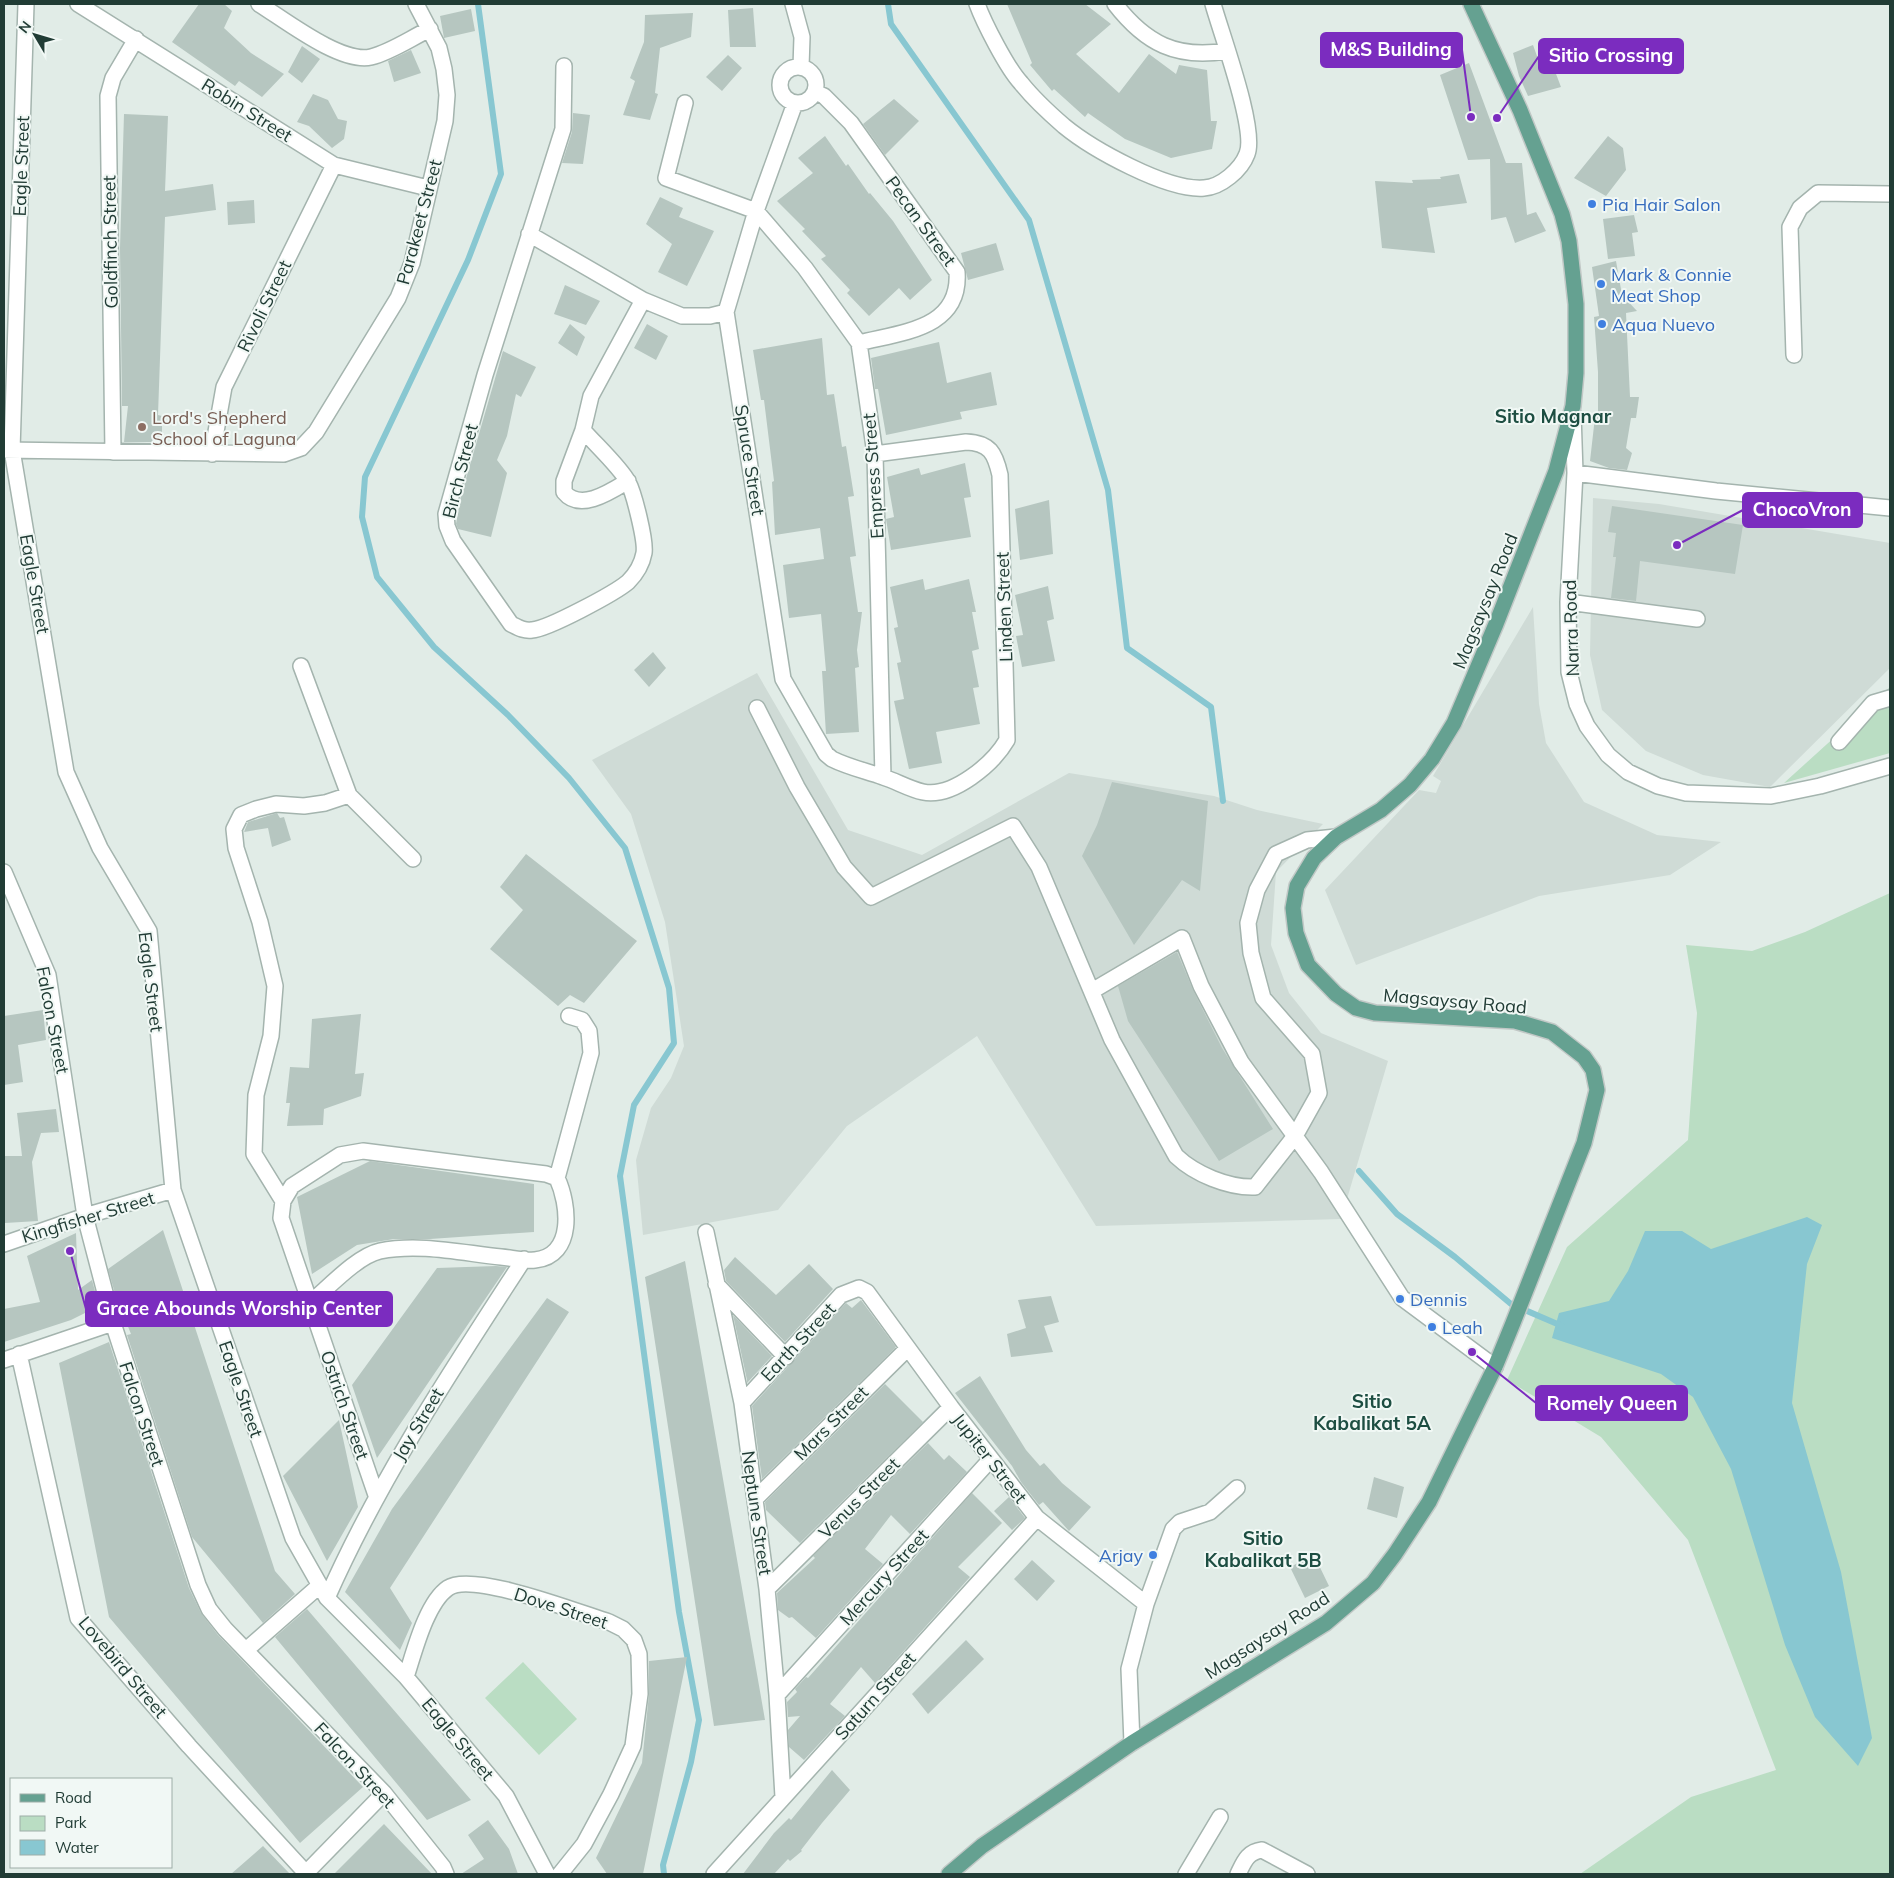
<svg xmlns="http://www.w3.org/2000/svg" width="1894" height="1878" viewBox="0 0 1894 1878" font-family="Mulish,sans-serif">
<style>
.built{fill:#cfdbd6}
.green{fill:#baddc3}
.water{fill:#88c7d1}
.lines{fill:none;stroke-linecap:round;stroke-linejoin:round}
.stream{stroke:#88c7d1;stroke-width:6}
.building{fill:#b6c6c0}
.minor-casing{stroke:#a4b4ae;stroke-width:18}
.major-casing{stroke:#c1c8c6;stroke-width:18}
.minor{stroke:#fff;stroke-width:15}
.major{stroke:#65a191;stroke-width:15}
.shop-dot{fill:#3f7fe0;stroke:#f1f8f5;stroke-width:2}
.education-dot{fill:#8d6e63;stroke:#f1f8f5;stroke-width:2}
.labels{text-anchor:middle;dominant-baseline:central;stroke-width:4;stroke-linejoin:round;paint-order:stroke}
.street-label{font-size:18px;fill:#213c35;stroke:#f1f8f5}
.shop-label{font-size:18px;fill:#366cbe;stroke:#f1f8f5;text-anchor:start}
.education-label{font-size:18px;fill:#785e54;stroke:#f1f8f5;text-anchor:start}
.neighbourhood-label{font-size:19px;font-weight:bold;fill:#1d4e42;stroke:#f1f8f5}
.leader{fill:none;stroke:#7b2cbf;stroke-width:2}
.callout-dot{fill:#7b2cbf;stroke:#f1f8f5;stroke-width:2}
.callout{fill:#7b2cbf;stroke:#7b2cbf;stroke-width:2}
.callout-label{font-size:19px;text-anchor:middle;font-weight:bold;fill:#fff}
</style>
<rect width="100%" height="100%" fill="#e1ece7"/>
<!-- built -->
<path class="built" d="M1593 498 1659 504 1890 543V668L1770 787 1703 775 1646 751 1602 710 1590 655Z
M1533 607 1539 704 1546 743 1584 802 1657 835 1721 842 1670 875 1539 896 1356 965 1325 890 1419 790 1436 793 1441 781 1433 776Z
M757 673 848 830 922 855 1069 773 1214 796 1257 810 1323 824 1276 872 1271 945 1289 993 1321 1033 1388 1061 1341 1219 1096 1226 977 1036 847 1126 778 1210 643 1235 636 1160 651 1108 671 1078 684 1046 665 922 631 814 592 760Z"/>
<!-- green -->
<path class="green" d="M1890 687V753L1784 783Z
M1890 893V1874H1580L1691 1797 1776 1770 1688 1540 1601 1437 1507 1380 1567 1247 1688 1140 1697 1013 1686 945 1752 951 1805 932Z
M523 1662 577 1719 539 1755 485 1698Z"/>
<!-- water -->
<path class="water" d="M1807 1217 1822 1225 1807 1264 1792 1403 1841 1572 1872 1738 1858 1766 1815 1717 1785 1645 1731 1469 1693 1397 1661 1374 1552 1338 1559 1313 1609 1301 1628 1271 1645 1231H1682L1711 1249Z"/>
<g class="lines">
<!-- stream -->
<path class="stream" d="M478 4 501 174 468 260 365 477 362 517 377 577 434 647 508 715 569 778 625 848 669 988 674 1043 634 1105 620 1176 679 1612 699 1720 691 1762 663 1865 664 1874
M888 4 891 24 1029 220 1108 490 1127 648 1211 707 1223 801
M1359 1171 1397 1214 1455 1257 1511 1304 1562 1326"/>
</g>
<!-- building -->
<path class="building" d="M199 4H224L232 11 224 28 251 53 284 74 262 97 239 81 235 86 172 42Z
M1007 4H1085L1111 24 1076 54 1119 93 1149 54 1176 74 1179 65 1207 70 1211 121H1217L1212 149 1171 158 1125 139 1088 113 1085 117 1054 89 1052 91 1030 65 1032 63Z
M753 8 756 47H730L728 10Z
M471 9 475 31 444 38 440 16Z
M693 13 691 37 660 48 655 93 658 94 650 120 623 115 635 81 630 78 644 42 645 15Z
M1533 45 1542 70 1553 66 1561 87 1528 96 1519 76 1513 53Z
M302 46 320 59 302 83 288 72Z
M411 50 421 73 394 82 388 61Z
M728 55 742 68 722 91 706 77Z
M1469 63 1506 163H1522L1527 215 1536 212 1546 231 1515 243 1506 217 1491 220 1490 159 1468 160 1440 75Z
M313 94 328 100 338 119 347 121 344 139 332 148 309 126 297 122Z
M894 99 919 121 885 155 863 124Z
M573 113 590 115 583 164 562 163 572 132Z
M124 114 168 116 165 191 213 184 216 210 165 217 158 415 162 416V442H124L128 406H122L120 248Z
M825 136 846 166 848 164 869 194 870 193 893 221 932 280 910 300 899 288 869 316 847 293 850 290 821 259 826 256 802 231 805 229 777 201 813 173 798 158Z
M1608 136 1623 148 1626 170 1606 196 1574 178Z
M1459 174 1467 203 1427 208 1435 253 1382 248 1375 181 1413 183 1412 180 1441 179 1440 177Z
M660 197 683 208 679 217 714 231 687 286 658 272 672 244 646 224Z
M254 200 255 223 228 225 227 202Z
M1634 215 1638 232 1632 233 1635 256 1608 259 1603 219Z
M996 243 1004 270 968 280 961 253Z
M1616 261 1622 295 1637 311 1626 313 1630 397H1639L1636 418H1631L1626 448 1632 453 1627 470 1609 468 1590 461 1595 417H1598V372L1594 317 1599 316 1592 267Z
M565 285 600 301 586 325 554 314Z
M570 324 585 337 577 356 558 343Z
M647 324 668 336 656 360 634 348Z
M822 338 827 395 834 394 842 447 846 446 854 496 848 497 856 556 850 557 858 612H862L857 650 859 667 855 668 859 732 826 734 822 671H826L821 614 789 618 783 565 824 559 820 528 775 535 772 482 774 481 764 400H761L753 350Z
M939 342 947 383 991 372 997 405 960 412 962 419 886 435 878 389H875L871 358Z
M503 351 536 367 521 397 516 394 507 436 497 460 507 473 491 537 458 529 456 524 461 496Z
M965 463 971 497 964 498 971 537 891 550 886 519 894 517 887 477 919 468 921 475Z
M1049 500 1053 554 1020 560 1015 509Z
M1612 506 1743 525 1735 574 1640 561 1636 601 1611 598 1616 557H1613L1616 533 1608 532Z
M923 579 925 590 969 579 976 612H972L979 649 972 651 979 687 973 688 980 724 936 732 942 763 909 769 894 701 904 699 897 663 901 662 894 628 898 627 890 587Z
M1048 586 1054 619 1047 621 1055 661 1022 667 1016 636 1023 635 1015 595Z
M653 652 666 668 649 687 634 670Z
M1112 782 1208 801 1200 891 1182 880 1134 945 1082 856 1097 825Z
M277 813 280 818 284 817 291 840 272 847 268 828 244 832 248 822Z
M526 854 637 941 584 1003 570 995 558 1006 490 949 523 910 500 887Z
M1177 952 1193 990 1222 1048 1273 1129 1219 1161 1128 1021 1118 986Z
M43 1010 46 1040 18 1045 23 1082 4 1085V1016Z
M361 1014 355 1074 364 1073 361 1096 324 1109 323 1125 287 1126 290 1103H286L290 1067 309 1068 312 1019Z
M56 1109 59 1132 41 1133 32 1162 38 1221 5 1223 4 1156H22L17 1113Z
M370 1161 534 1184V1232L430 1239H394L357 1245 312 1274 297 1197Z
M163 1230 275 1571 295 1594 263 1623 192 1537 127 1335 131 1334 116 1297 108 1269Z
M76 1233 78 1290 92 1280 99 1306 71 1320 4 1342V1309L40 1302 27 1256Z
M735 1257 776 1295 809 1264 833 1289 785 1342 726 1281 724 1270Z
M685 1261 765 1720 714 1726 645 1277Z
M496 1266 507 1267 377 1458 352 1385 437 1268Z
M1051 1296 1059 1322 1044 1326 1053 1352 1011 1357 1007 1334 1026 1328 1018 1300Z
M547 1298 569 1312 390 1588 412 1623 400 1650 345 1592 392 1509Z
M861 1300 896 1347 762 1479 752 1406 846 1303 852 1308Z
M733 1315 772 1356 747 1383V1380Z
M109 1342 189 1588 201 1613 218 1635 363 1787 300 1843 109 1617 59 1363Z
M980 1376 1026 1450 1040 1466 1044 1463 1062 1483 1091 1507 1069 1531 1043 1502 1039 1505 1021 1482 1012 1466 955 1393Z
M885 1384 923 1422 800 1543 766 1510 765 1502Z
M339 1420 358 1507 327 1561 283 1476Z
M928 1443 944 1460 949 1455 967 1472 910 1534 891 1515 865 1549 883 1564 816 1638 792 1617 789 1618 778 1610 777 1593 815 1558 813 1556Z
M1374 1477 1404 1487 1397 1518 1367 1509Z
M972 1493 1002 1523 958 1567 970 1577 875 1683 861 1667 830 1704 845 1716 804 1760 789 1747 788 1730 800 1716 788 1717 787 1702 797 1692 795 1689 806 1677 808 1678Z
M1009 1497 1025 1518 1012 1530 994 1511Z
M1314 1555 1329 1586 1305 1598 1290 1567Z
M1032 1560 1055 1581 1037 1601 1014 1579Z
M307 1609 471 1800 427 1820 275 1637Z
M966 1640 984 1659 928 1714 912 1694Z
M687 1657 643 1874H607L596 1858 642 1763 649 1694V1661Z
M832 1770 850 1790 822 1823 801 1850 802 1851 790 1861 788 1859 774 1874H743L774 1833 789 1818 791 1820Z
M488 1820 509 1849 518 1874H461L484 1859 468 1835Z
M384 1824 432 1874H334Z
M263 1846 290 1874H231Z"/>
<g class="lines">
<defs>
<path id="minor" d="M26 4 12 450 66 772 100 848 149 931 173 1190 293 1538 327 1598 406 1677 506 1796 547 1874
M78 4 334 165 428 188
M259 4C285 20 341 64 371 57 391 52 411 38 430 29
M793 4 802 37 801 67
M977 4C984 23 1007 68 1021 83 1033 98 1049 113 1064 126 1092 149 1167 191 1204 188 1221 187 1241 170 1247 154 1257 130 1221 33 1213 4
M1115 4C1146 44 1177 59 1226 51
M564 66 563 129 485 375 446 514 447 526 453 541 511 624C519 628 524 631 532 630 548 629 615 593 628 582 636 574 642 564 644 553 646 541 634 493 628 482 621 468 594 443 583 430
M780 85a18 18 0 1 1 36 0a18 18 0 1 1-36 0Z
M815 92 824 96 851 123 957 272C961 329 902 332 859 343
M685 103 666 178 756 211 805 268 859 343 875 454 883 777
M795 103 756 211 726 312 783 679 826 754 832 759C848 767 866 771 883 777 896 781 909 789 923 792 953 798 993 764 1007 740L1000 475C995 453 990 443 966 442L875 454
M529 234 643 300 682 316H710L726 312
M1794 355 1790 227 1800 208 1818 193 1890 194
M1573 413 1575 473 1568 602 1569 672 1577 704 1587 726 1608 755 1628 772 1658 786 1686 793 1771 796 1820 786 1890 766
M4 450 284 454 301 448 316 432 398 298 412 263 445 121 447 95 444 69 439 48 416 4
M113 452 108 96 113 78 136 39
M212 454 224 387 334 165
M1575 473 1716 491 1890 508
M628 481C610 492 580 512 564 492V481L583 430 591 396 643 300
M1568 602 1697 619
M757 708 797 787 844 867 871 897 1013 826 1039 867 1112 1040 1176 1156C1195 1174 1228 1188 1255 1187L1295 1136 1319 1093 1312 1054 1263 998 1251 953 1248 923 1257 890 1276 854 1307 840 1336 837
M1839 742 1873 703 1890 698
M349 795 413 859
M4 872 48 975 85 1216 113 1323 198 1585 209 1609 225 1629 384 1793 443 1867 446 1874
M1092 991 1182 938 1201 986 1241 1062 1321 1172 1402 1298 1495 1367
M557 1178 591 1053 589 1031 582 1020 569 1016
M283 1201 254 1154 256 1095 271 1036 275 986 260 922 236 848 234 829 241 815 256 809 276 804 304 806 325 803 349 795 301 666
M706 1232 742 1403 767 1589 777 1695 783 1797
M4 1244 85 1216 173 1190
M716 1284 786 1357
M310 1303C328 1288 357 1256 380 1251 419 1243 462 1253 501 1257 512 1258 524 1261 535 1260 575 1256 569 1204 557 1178L546 1174 363 1151 340 1155 292 1186 283 1201 281 1218 376 1495
M19 1354 78 1618 189 1746 306 1873
M4 1360 113 1323
M742 1403 841 1295 859 1288 867 1292 951 1407 1037 1518 1146 1604
M755 1499 908 1348
M767 1589 951 1407
M327 1598C381 1476 452 1370 524 1259
M246 1650 319 1586
M406 1677C414 1653 426 1603 448 1588 472 1571 580 1613 609 1622L623 1629 634 1640 639 1654 640 1694 633 1746 611 1794 584 1844 560 1874
M777 1695 991 1459
M1132 1743 1129 1669 1146 1604 1173 1529 1180 1522 1210 1512 1237 1488
M305 1874 384 1793
M714 1874 1037 1518
M1186 1874 1220 1817
M1238 1874C1244 1862 1247 1852 1262 1850L1307 1874"/>
<path id="major" d="M949 1874 982 1846 1132 1743 1326 1623 1373 1583 1395 1554 1429 1502 1495 1367 1513 1323 1584 1143 1597 1090 1593 1070 1584 1057 1552 1032 1515 1021 1375 1013 1356 1008 1336 994 1308 965 1296 933 1293 908 1297 886 1314 858 1336 837 1381 810 1410 785 1432 759 1454 723 1496 624 1556 471 1573 406 1576 373V304L1569 241 1562 214 1520 110 1471 4"/>
</defs>
<!-- minor casing -->
<use href="#minor" class="minor-casing"/>
<!-- major casing -->
<use href="#major" class="major-casing"/>
<!-- minor -->
<use href="#minor" class="minor"/>
<!-- major -->
<use href="#major" class="major"/>
</g>
<!-- markers -->
<g class="shop-dot">
<circle cx="1592" cy="204" r="5"/>
<circle cx="1601" cy="284" r="5"/>
<circle cx="1602" cy="324" r="5"/>
<circle cx="1400" cy="1299" r="5"/>
<circle cx="1432" cy="1327" r="5"/>
<circle cx="1153" cy="1555" r="5"/>
</g>
<circle class="education-dot" cx="142" cy="427" r="5"/>
<g class="labels">
<!-- street labels -->
<g class="street-label">
<text transform="translate(247 110) rotate(32)">Robin Street</text>
<text transform="translate(21 166) rotate(-88)">Eagle Street</text>
<text transform="translate(921 221) rotate(54)">Pecan Street</text>
<text transform="translate(419 222) rotate(-75)">Parakeet Street</text>
<text transform="translate(110 242) rotate(-91)">Goldfinch Street</text>
<text transform="translate(264 306) rotate(-64)">Rivoli Street</text>
<text transform="translate(750 460) rotate(81)">Spruce Street</text>
<text transform="translate(460 471) rotate(-76)">Birch Street</text>
<text transform="translate(873 476) rotate(-94)">Empress Street</text>
<text transform="translate(35 584) rotate(80)">Eagle Street</text>
<text transform="translate(1485 601) rotate(-68)">Magsaysay Road</text>
<text transform="translate(1004 607) rotate(-92)">Linden Street</text>
<text transform="translate(1571 628) rotate(-92)">Narra Road</text>
<text transform="translate(151 982) rotate(83)">Eagle Street</text>
<text transform="translate(1455 1001) rotate(5)">Magsaysay Road</text>
<text transform="translate(53 1020) rotate(79)">Falcon Street</text>
<text transform="translate(88 1217) rotate(-17)">Kingfisher Street</text>
<text transform="translate(798 1342) rotate(-47)">Earth Street</text>
<text transform="translate(241 1389) rotate(71)">Eagle Street</text>
<text transform="translate(345 1405) rotate(71)">Ostrich Street</text>
<text transform="translate(142 1414) rotate(72)">Falcon Street</text>
<text transform="translate(831 1423) rotate(-45)">Mars Street</text>
<text transform="translate(418 1424) rotate(-59)">Jay Street</text>
<text transform="translate(990 1458) rotate(52)">Jupiter Street</text>
<text transform="translate(859 1498) rotate(-45)">Venus Street</text>
<text transform="translate(757 1513) rotate(82)">Neptune Street</text>
<text transform="translate(884 1577) rotate(-48)">Mercury Street</text>
<text transform="translate(561 1608) rotate(18)">Dove Street</text>
<text transform="translate(1267 1635) rotate(-33)">Magsaysay Road</text>
<text transform="translate(123 1667) rotate(50)">Lovebird Street</text>
<text transform="translate(875 1696) rotate(-48)">Saturn Street</text>
<text transform="translate(458 1739) rotate(50)">Eagle Street</text>
<text transform="translate(355 1765) rotate(47)">Falcon Street</text>
</g>
<!-- shop labels -->
<g class="shop-label">
<text x="1602" y="204">Pia Hair Salon</text>
<text x="1611" y="274">Mark &amp; Connie<tspan x="1611" dy="21">Meat Shop</tspan></text>
<text x="1612" y="324">Aqua Nuevo</text>
<text x="1410" y="1299">Dennis</text>
<text x="1442" y="1327">Leah</text>
<text x="1143" y="1555" text-anchor="end">Arjay</text>
</g>
<!-- education labels -->
<g class="education-label">
<text x="152" y="417">Lord's Shepherd<tspan x="152" dy="21">School of Laguna</tspan></text>
</g>
<!-- neighbourhood labels -->
<g class="neighbourhood-label">
<text x="1553" y="416">Sitio Magnar</text>
<text x="1372" y="1401">Sitio<tspan x="1372" dy="22">Kabalikat 5A</tspan></text>
<text x="1263" y="1538">Sitio<tspan x="1263" dy="22">Kabalikat 5B</tspan></text>
</g>
</g>
<!-- callouts -->
<path class="leader" d="M1471 117L1462 50M1497 118L1539 56M1677 545L1743 510M70 1251L86 1309M1472 1352L1536 1403"/>
<g class="callout-dot">
<circle cx="1471" cy="117" r="5"/>
<circle cx="1497" cy="118" r="5"/>
<circle cx="1677" cy="545" r="5"/>
<circle cx="70" cy="1251" r="5"/>
<circle cx="1472" cy="1352" r="5"/>
</g>
<g class="callout">
<rect x="1321" y="33" width="141" height="34" rx="5"/>
<rect x="1539" y="39" width="144" height="34" rx="5"/>
<rect x="1743" y="493" width="119" height="34" rx="5"/>
<rect x="86" y="1292" width="306" height="34" rx="5"/>
<rect x="1536" y="1386" width="151" height="34" rx="5"/>
</g>
<g class="callout-label">
<text x="1391" y="56">M&amp;S Building</text>
<text x="1611" y="62">Sitio Crossing</text>
<text x="1802" y="516">ChocoVron</text>
<text x="239" y="1315">Grace Abounds Worship Center</text>
<text x="1612" y="1410">Romely Queen</text>
</g>
<!-- border -->
<rect width="1894" height="1878" fill="none" stroke="#213c35" stroke-width="10"/>
<!-- legend -->
<rect x="10" y="1778" width="162" height="90" fill="#f1f8f5" stroke="#9eada8"/>
<rect x="20" y="1794" width="25" height="8" fill="#65a191" stroke="#9eada8"/>
<text x="55" y="1803" font-size="15" fill="#213c35">Road</text>
<rect x="20" y="1816" width="25" height="15" fill="#baddc3" stroke="#9eada8"/>
<text x="55" y="1828" font-size="15" fill="#213c35">Park</text>
<rect x="20" y="1840" width="25" height="15" fill="#88c7d1" stroke="#9eada8"/>
<text x="55" y="1853" font-size="15" fill="#213c35">Water</text>
<!-- north arrow -->
<g transform="translate(35 35) rotate(308)" stroke="#f1f8f5" stroke-width="4" paint-order="stroke">
<path d="M0-4L9 19L0 12L-9 19Z" fill="#213c35"/>
<text y="-8" font-size="14" font-weight="bold" text-anchor="middle" fill="#213c35">N</text>
</g>
</svg>
